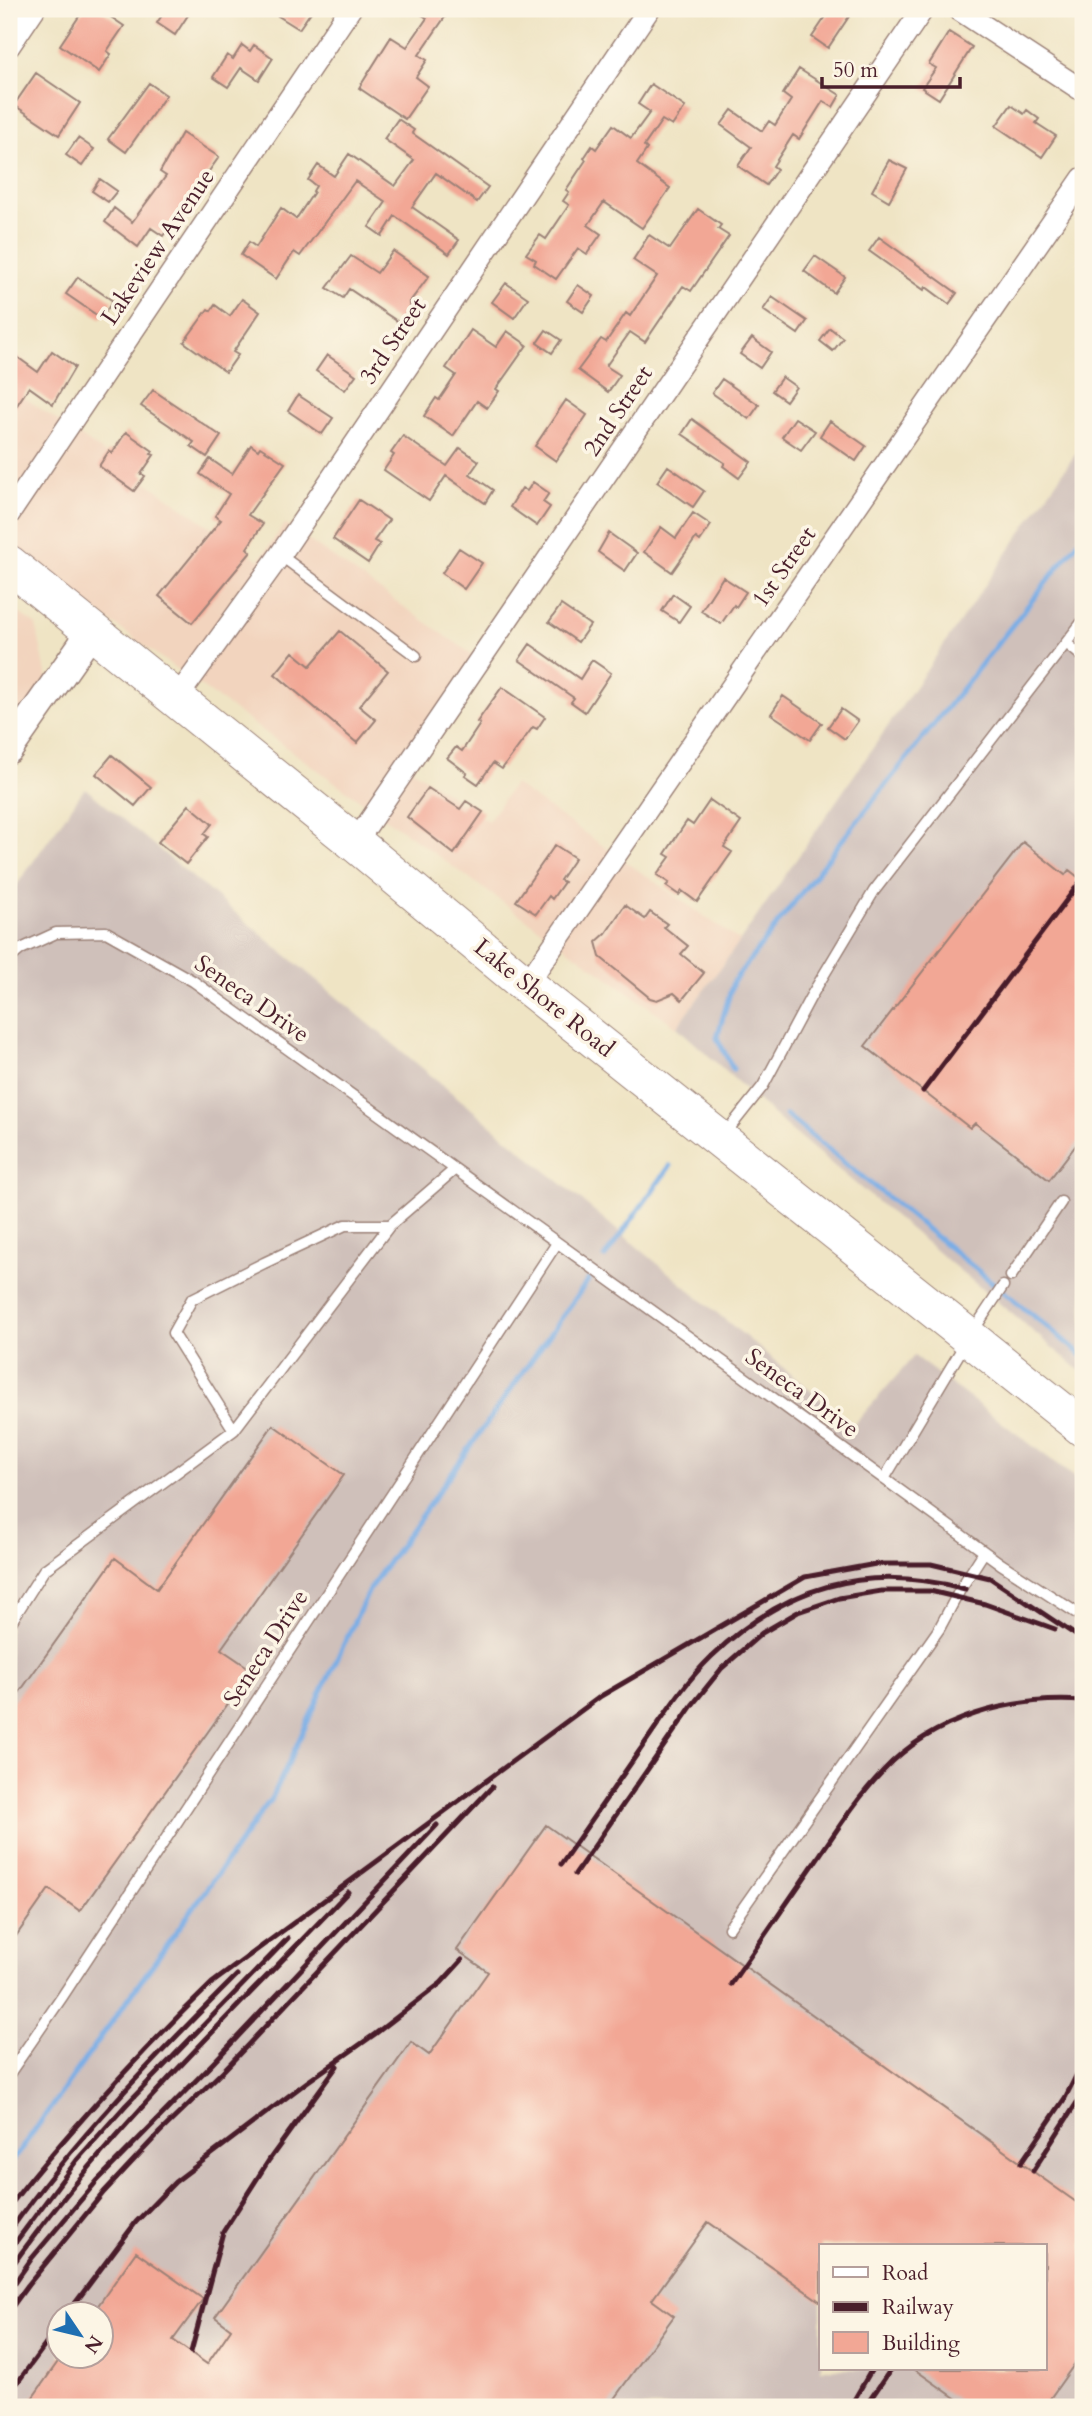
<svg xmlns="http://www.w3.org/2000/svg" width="1092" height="2416" viewBox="0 0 1092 2416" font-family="Cardo,serif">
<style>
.built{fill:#f2d4be}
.industrial{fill:#cfc0ba;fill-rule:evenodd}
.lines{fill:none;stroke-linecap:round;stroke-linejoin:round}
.stream{stroke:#79ade6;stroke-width:5}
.building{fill:#f2a795}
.lane-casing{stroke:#9c8278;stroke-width:13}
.street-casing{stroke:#9c8278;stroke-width:24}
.secondary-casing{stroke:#9c8278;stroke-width:31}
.highway-casing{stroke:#9c8278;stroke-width:39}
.lane{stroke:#fff;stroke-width:10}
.street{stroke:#fff;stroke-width:21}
.secondary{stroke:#fff;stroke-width:28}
.highway{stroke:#fff;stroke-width:37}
.rail{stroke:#4a1f2b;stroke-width:5}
.labels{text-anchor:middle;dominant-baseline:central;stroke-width:7;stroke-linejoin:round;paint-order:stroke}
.street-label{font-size:24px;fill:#4a1f2b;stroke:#fcf5e5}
</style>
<rect width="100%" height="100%" fill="#fcf5e5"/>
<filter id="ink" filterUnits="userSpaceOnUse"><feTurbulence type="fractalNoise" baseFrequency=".0143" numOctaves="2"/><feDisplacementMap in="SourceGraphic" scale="14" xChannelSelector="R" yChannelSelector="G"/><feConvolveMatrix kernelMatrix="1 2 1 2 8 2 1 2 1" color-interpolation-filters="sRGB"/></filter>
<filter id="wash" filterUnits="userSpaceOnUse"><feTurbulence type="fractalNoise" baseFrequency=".00686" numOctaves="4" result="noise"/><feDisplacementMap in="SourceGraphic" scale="28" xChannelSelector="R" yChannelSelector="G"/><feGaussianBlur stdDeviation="1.57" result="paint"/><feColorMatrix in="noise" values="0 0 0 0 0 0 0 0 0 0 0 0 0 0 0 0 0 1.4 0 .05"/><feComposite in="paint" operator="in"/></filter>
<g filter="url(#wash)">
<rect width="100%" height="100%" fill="#efe4c4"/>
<!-- built -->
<path class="built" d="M9 387 259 560 285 524 479 659 406 765 488 821 514 784 740 941 677 1027 9 549Z
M9 606 36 625 47 678 22 713 9 704Z"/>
<!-- industrial -->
<path class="industrial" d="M1083 443V1373L786 1126 677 1027 740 941Z
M85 788 853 1426 914 1356 1083 1484V2407H9V896ZM821 2246H1045V2369H821ZM60 2314H102V2356H60Z"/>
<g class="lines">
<!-- stream -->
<path class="stream" d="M733 1069 717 1038 733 982 839 844 1083 536
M786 1115 1083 1356
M605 1257 670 1166
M9 2166 273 1796 370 1588 589 1279"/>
</g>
<g id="blocks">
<!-- building -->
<path class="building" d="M84 9H99L124 26 107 51 111 54 99 72 60 45Z
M166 9H192L175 35 157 23Z
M267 9H313L299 29Z
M413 9H439L447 14 419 55 427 60 416 77 428 86 405 119 359 88 391 37 407 47 427 18Z
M831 9H854L828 48 812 37Z
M949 32 972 47 939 99 922 88 936 68 929 64Z
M242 45 250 51 254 45 273 58 259 80 241 68 228 87 213 77 227 55 233 59Z
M799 69 840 95 833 107 823 101 799 139 793 135 773 166 777 169 766 185 738 166 751 147 721 125 732 110 762 131 769 121 775 125 791 100 783 94Z
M36 73 80 103 59 135 14 105Z
M149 83 166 95 126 152 108 139Z
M651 84 685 107 672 126 662 120 644 146 647 149 637 164 670 188 642 228 604 202 588 225 601 234 587 254 578 248 556 279 534 264 536 260 526 254 540 235 546 239 569 205 563 201 569 192 566 190 586 160 584 158 592 146 596 149 613 125 631 138 650 112 638 104Z
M1011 105 1024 114 1027 110 1039 119 1036 123 1056 136 1042 157 996 126Z
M398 119 414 130 412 133 488 187 477 202 436 173 412 207 459 240 449 254 395 216 382 236 369 227 386 202 355 181 300 256 294 252 276 279 241 255 249 242 256 247 281 208 296 219 314 192 313 191 316 186 308 180 318 165 334 176 349 154 395 186 414 160 384 139Z
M182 133 219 157 163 236 151 228 138 247 105 222 114 208 132 222 166 176 160 172Z
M78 138 94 149 82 166 66 155Z
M889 160 907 169 889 201 872 191Z
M100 179 117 191 108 202 92 191Z
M698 209 721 225 718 229 729 236 691 291 683 286 645 342 630 332 606 366 620 375 608 392 578 370 601 339 606 342 626 313 630 316 657 276 633 260 649 235 670 249Z
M879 237 957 293 949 304 926 287 924 290 869 251Z
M393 251 429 276 409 303 411 305 400 323 349 289 343 298 327 288 351 256 377 273Z
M815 256 845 277 834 293 804 271Z
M78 277 113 301 101 318 66 294Z
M506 283 528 298 514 318 492 302Z
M578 285 594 296 583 312 567 301Z
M772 297 807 321 798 334 763 310Z
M242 299 260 312 233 352 238 355 226 372 184 342 208 309 211 311 215 305 230 316Z
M830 328 843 338 833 351 820 341Z
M471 330 496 347 507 331 527 345 496 389 499 391 487 408 477 401 453 436 424 416 436 398 439 400 456 375 446 368Z
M546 330 561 340 552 353 537 343Z
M752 338 771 352 760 368 740 354Z
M9 351 38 372 52 351 75 367 53 404 29 387 9 417Z
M327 355 356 375 345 390 316 371Z
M782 377 796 387 786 401 772 391Z
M722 379 759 405 749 419 712 393Z
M153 390 221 436 207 457 191 446 194 442 141 406Z
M298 395 333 418 322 434 288 411Z
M566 400 587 415 556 461 535 446Z
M795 418 815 431 801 450 782 437Z
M692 419 751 462 739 478 723 466 725 463 682 434Z
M830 421 866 446 856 461 820 436Z
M126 432 153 451 151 454 154 455 141 474 145 476 134 491 99 466 109 451 112 453Z
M403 436 447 466 460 448 479 461 470 474 493 490 485 503 446 476 429 501 384 470 394 455 391 453Z
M251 445 258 450 260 447 285 463 248 515 263 524 247 548 251 552 192 623 159 596 221 520 215 516 229 494 200 474 210 459 232 474Z
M668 466 704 491 693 507 657 482Z
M533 482 549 493 543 502 550 507 537 526 510 507 522 488 527 491Z
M359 500 389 520 374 541 380 544 368 563 333 539Z
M693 513 711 525 700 541 696 538 672 572 644 552 661 527 676 538Z
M609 533 637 553 625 571 598 552Z
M459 548 482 563 464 589 442 573Z
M723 577 746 592 736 607 734 605 721 624 701 611Z
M673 594 690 606 679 622 662 611Z
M561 605 590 625 578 642 549 622Z
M340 631 388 671 359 706 376 720 357 743 275 674 293 652 310 666Z
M530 644 580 679 592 660 611 673 585 712 571 702 574 698 519 660Z
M502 687 545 717 537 729 533 727 502 769 493 763 478 784 465 775 467 773 447 758 456 747 462 751 480 724 477 722Z
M783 696 822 723 810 740 771 714Z
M841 709 858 721 845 739 828 727Z
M112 755 151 787 135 806 96 774Z
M428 788 460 809 466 801 483 812 454 854 407 817Z
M710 800 741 822 724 847 732 852 697 902 682 891 679 895 666 886 669 883 657 875 670 857 665 854 687 821 693 825Z
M189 805 212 824 204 834 208 837 186 864 158 842Z
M1023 842 1065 875 1069 870 1083 881V1136L1049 1180 975 1123 970 1128 865 1046Z
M555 845 575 858 560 880 564 882 552 899 549 896 536 914 516 901Z
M625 905 645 919 650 912 667 924 664 927 688 946 681 954 704 973 682 1000 674 993 657 1000 650 998 600 957 596 942 606 933Z
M273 1425 344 1475 221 1649 252 1670 80 1911 49 1889 9 1946V1707L115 1558 157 1589Z
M546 1825 1083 2207V2352L1044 2407H968L914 2369H1045V2246H821V2302L708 2222 652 2300 674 2316 608 2407H26L62 2356H102V2314H92L136 2252 203 2299 173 2340 207 2364 231 2329 215 2317 411 2042 429 2055 488 1972 457 1950Z"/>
</g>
</g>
<g filter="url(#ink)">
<use href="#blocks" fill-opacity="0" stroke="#9c8278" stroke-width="2"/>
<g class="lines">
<defs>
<path id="lane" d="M280 555 416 656
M1066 643 1083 657
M9 959 21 949 56 933 106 932 193 981 725 1363 1001 1564 1083 1617
M724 1135 763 1086 810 998 874 891 1083 621
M1011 1276 1061 1202
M234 1430 173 1333 192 1299 264 1263 345 1225H390
M884 1479 969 1337 1003 1286
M9 1625 44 1570 234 1430 390 1225 454 1170
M729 1928 939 1629 961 1588 984 1552
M9 2074 62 1997 557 1243"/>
<path id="street" d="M958 9 1083 91
M9 46 34 9
M9 514 350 9
M176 699 280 555 649 9
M355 843 923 9
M526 985 1083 178"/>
<path id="secondary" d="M9 749 92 631"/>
<path id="highway" d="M9 564 355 843 526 985 1083 1428"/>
</defs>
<!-- lane casing -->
<use href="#lane" class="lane-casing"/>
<!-- street casing -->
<use href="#street" class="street-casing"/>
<!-- secondary casing -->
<use href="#secondary" class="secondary-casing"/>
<!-- highway casing -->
<use href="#highway" class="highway-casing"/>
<!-- lane -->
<use href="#lane" class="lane"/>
<!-- street -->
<use href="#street" class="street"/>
<!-- secondary -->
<use href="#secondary" class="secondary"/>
<!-- highway -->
<use href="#highway" class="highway"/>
<!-- rail -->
<path class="rail" d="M923 1091 1083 878
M561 1864C587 1826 614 1788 640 1750 662 1719 683 1684 711 1657 785 1586 865 1562 965 1589
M575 1874 693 1704 722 1668 762 1633 798 1612 839 1598 881 1591H930L985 1604 1055 1629
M731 1984C758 1945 785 1905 813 1865 835 1833 856 1799 883 1771 933 1717 1013 1696 1083 1701
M1021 2163 1065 2098 1083 2062
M1033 2171 1083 2093
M9 2207C28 2181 49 2157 71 2132 116 2080 162 2031 212 1983L601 1696 805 1577 876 1564H931L990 1578 1083 1640
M9 2232C76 2138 156 2056 237 1975
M9 2251 77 2160 126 2105 288 1938
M9 2270C108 2131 231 2015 348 1892
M9 2291 32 2258 97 2181 213 2063 437 1825
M9 2311 28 2285 104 2192 160 2132 224 2070 492 1787
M67 2314 136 2222 175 2182 307 2082 375 2034 441 1983 462 1960
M191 2352 223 2232 269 2160 337 2066
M9 2394 60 2325
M850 2407 872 2369
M865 2407 891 2369"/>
</g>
</g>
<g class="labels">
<!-- street labels -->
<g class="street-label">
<text transform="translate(158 247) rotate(-56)">Lakeview Avenue</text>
<text transform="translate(393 341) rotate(-56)">3rd Street</text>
<text transform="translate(618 411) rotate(-56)">2nd Street</text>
<text transform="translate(784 567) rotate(-55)">1st Street</text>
<text transform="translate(544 998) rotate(39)">Lake Shore Road</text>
<text transform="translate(252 999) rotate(35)">Seneca Drive</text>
<text transform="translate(802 1393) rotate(36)">Seneca Drive</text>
<text transform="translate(266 1648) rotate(-57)">Seneca Drive</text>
</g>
</g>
<!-- margin -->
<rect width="1092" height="2416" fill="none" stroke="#fcf5e5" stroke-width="35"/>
<!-- legend -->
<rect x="819" y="2244" width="228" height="126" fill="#fcf5e5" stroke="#b59f9b" stroke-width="2"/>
<rect x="833" y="2267" width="35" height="10" fill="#ffffff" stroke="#b59f9b" stroke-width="2"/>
<text x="882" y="2280" font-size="21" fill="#4a1f2b">Road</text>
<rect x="833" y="2302" width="35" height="10" fill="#4a1f2b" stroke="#b59f9b" stroke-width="2"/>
<text x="882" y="2314" font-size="21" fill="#4a1f2b">Railway</text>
<rect x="833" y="2332" width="35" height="21" fill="#f2a795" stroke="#b59f9b" stroke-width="2"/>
<text x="882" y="2350" font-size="21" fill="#4a1f2b">Building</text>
<!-- north arrow -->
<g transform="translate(80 2335) rotate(125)"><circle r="33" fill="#fcf5e5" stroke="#b59f9b" stroke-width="2"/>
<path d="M0-5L12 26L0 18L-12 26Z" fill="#1f6fb2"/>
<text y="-10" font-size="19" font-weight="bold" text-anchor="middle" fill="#4a1f2b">N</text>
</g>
<!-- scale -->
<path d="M822 77v10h138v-10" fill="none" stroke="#4a1f2b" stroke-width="3.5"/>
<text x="833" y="77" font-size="21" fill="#4a1f2b" stroke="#fcf5e5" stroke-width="5" paint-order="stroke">50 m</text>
</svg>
